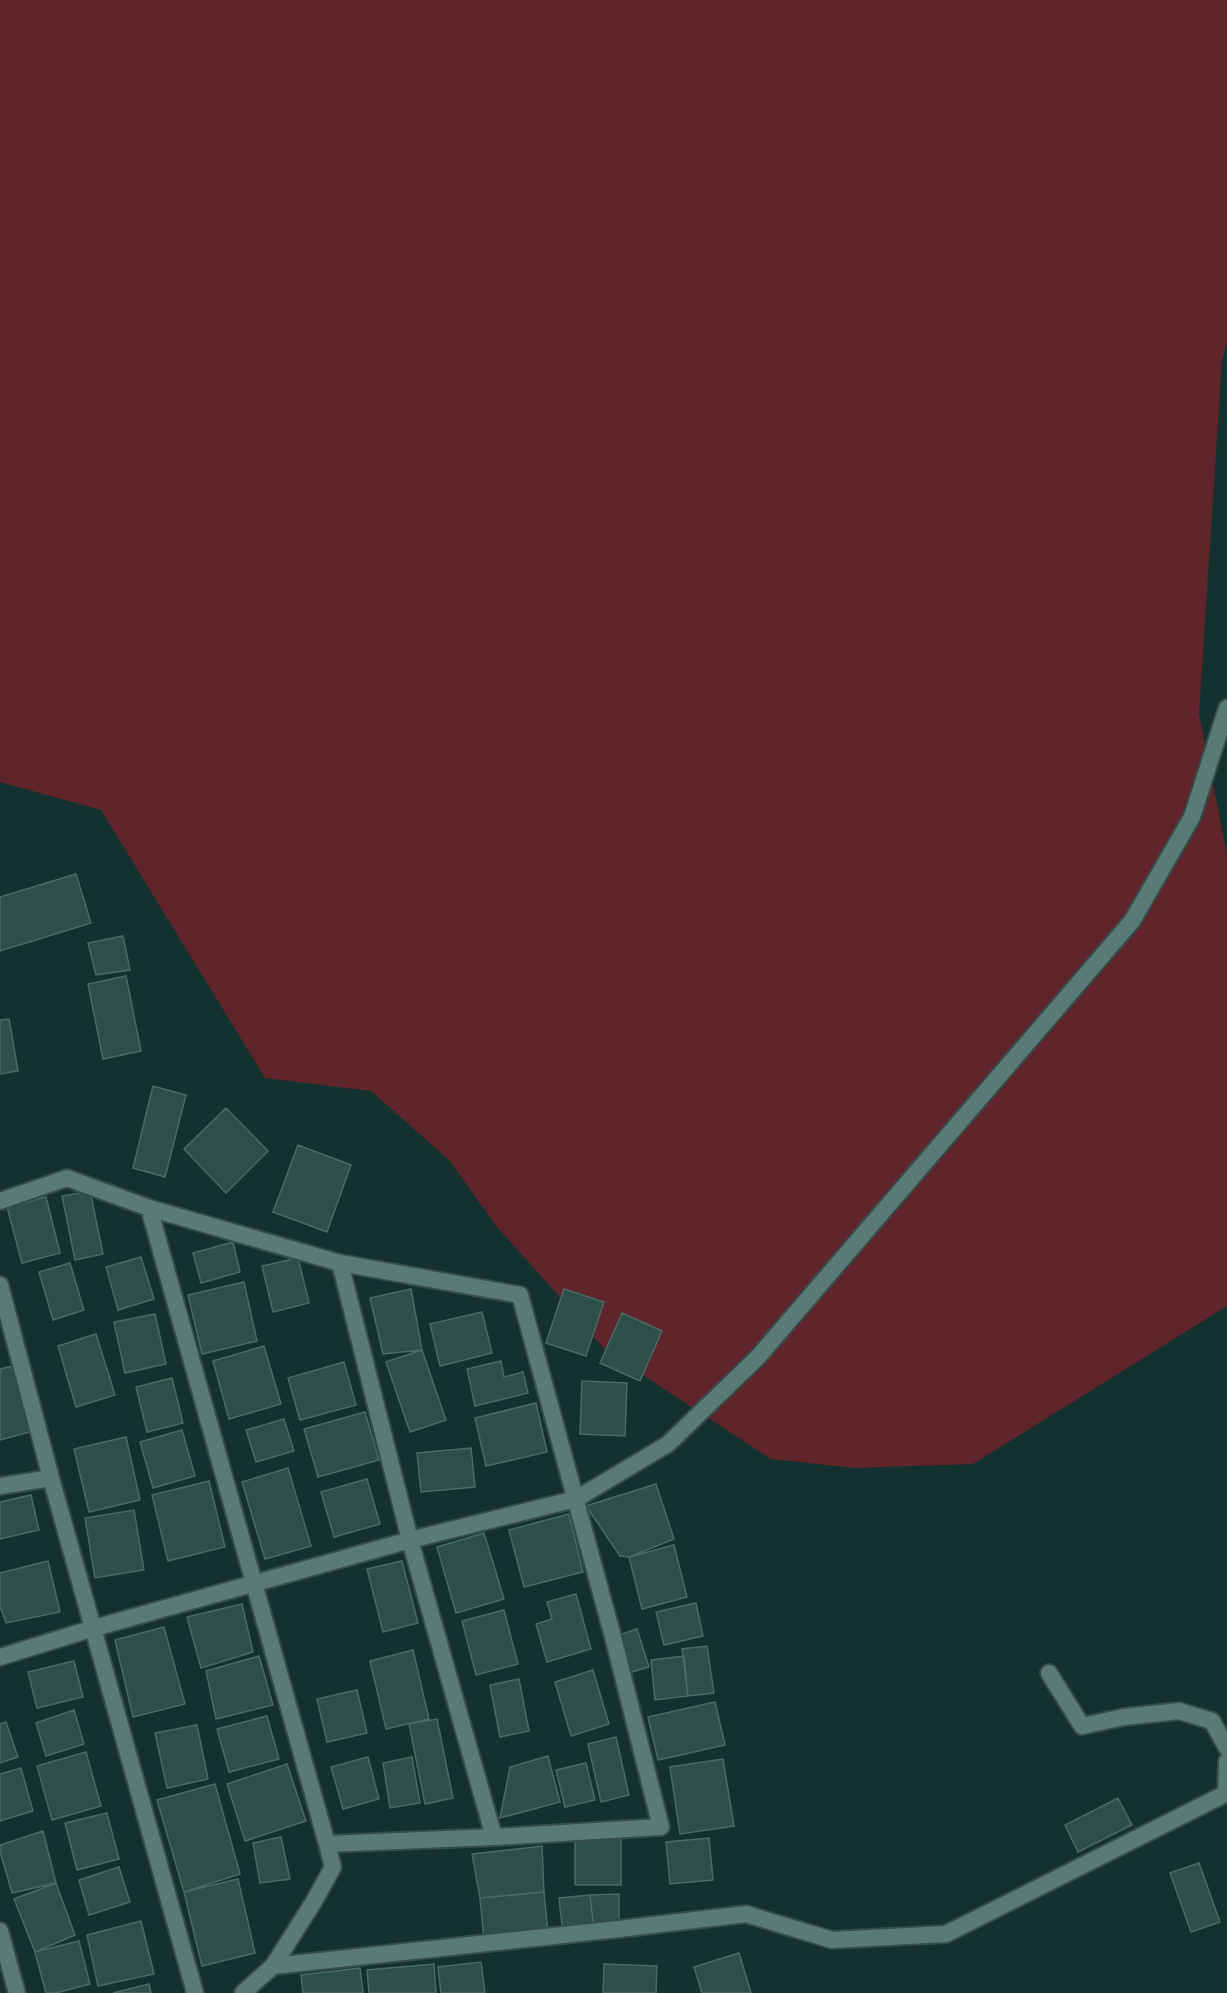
<svg xmlns="http://www.w3.org/2000/svg" width="1227" height="1993" viewBox="0 0 1227 1993" font-family="'Nunito Sans',sans-serif">
<style>
.green{fill:#5f252a}
.building{fill:#2e4e4a;stroke:#4a6a66;stroke-width:1.5}
.lines{fill:none;stroke-linecap:round;stroke-linejoin:round}
.minor-casing{stroke:#354c4a;stroke-width:20}
.tertiary-casing{stroke:#354c4a;stroke-width:20}
.minor{stroke:#5a7a76;stroke-width:16}
.tertiary{stroke:#5a7a76;stroke-width:16}
</style>
<rect width="100%" height="100%" fill="#13322f"/>
<!-- green -->
<path class="green" d="M0 0H1227V343L1222 360 1199 714 1227 854V1306L973 1464 854 1468 771 1459 606 1351 550 1286 497 1227 449 1160 371 1091 265 1078 101 810 0 782Z"/>
<!-- building -->
<path class="building" d="M76 874 91 923 0 951V897Z
M123 936 130 970 96 975 88 943Z
M126 976 141 1051 103 1059 88 984Z
M9 1019 18 1071 0 1074V1020Z
M153 1086 186 1095 165 1177 133 1168Z
M226 1108 268 1151 226 1193 184 1149Z
M298 1145 351 1165 327 1232 273 1212Z
M90 1191 103 1254 75 1260 62 1196Z
M46 1197 60 1253 22 1263 7 1207Z
M233 1242 240 1272 201 1283 193 1253Z
M141 1257 154 1299 118 1310 106 1267Z
M298 1258 309 1303 273 1312 262 1266Z
M70 1263 84 1310 53 1320 39 1272Z
M244 1282 257 1341 202 1354 188 1295Z
M411 1289 422 1350 383 1354 370 1298Z
M564 1289 604 1302 586 1356 546 1343Z
M482 1312 492 1353 440 1366 430 1324Z
M622 1313 662 1331 640 1381 600 1363Z
M155 1314 166 1364 125 1373 114 1322Z
M96 1334 115 1395 76 1407 58 1346Z
M264 1346 281 1404 229 1419 213 1361Z
M422 1350 446 1420 410 1432 386 1362Z
M501 1361 504 1377 523 1372 528 1393 475 1406 467 1369Z
M344 1362 356 1405 300 1420 288 1378Z
M13 1366 30 1432 0 1440V1369Z
M172 1378 183 1423 147 1432 136 1387Z
M582 1381 627 1383 625 1436 580 1434Z
M536 1403 547 1452 486 1466 475 1418Z
M365 1412 379 1460 318 1477 304 1429Z
M284 1419 294 1451 256 1462 246 1430Z
M182 1430 195 1476 153 1488 140 1442Z
M126 1437 140 1500 89 1512 74 1449Z
M471 1448 475 1487 421 1492 417 1453Z
M288 1468 311 1546 265 1559 242 1482Z
M367 1479 380 1524 334 1537 321 1492Z
M209 1481 225 1547 168 1561 152 1495Z
M656 1484 674 1539 629 1557 620 1556 586 1506Z
M31 1495 39 1530 0 1539V1502Z
M134 1510 144 1570 95 1578 85 1518Z
M569 1514 583 1572 524 1587 509 1530Z
M484 1533 504 1599 456 1613 437 1547Z
M674 1545 687 1597 642 1609 629 1557Z
M48 1561 60 1612 6 1623 0 1606V1573Z
M402 1561 418 1623 383 1632 367 1569Z
M576 1594 591 1649 547 1662 536 1624 552 1619 547 1602Z
M696 1603 703 1636 664 1645 656 1612Z
M242 1604 253 1652 201 1668 187 1617Z
M504 1610 518 1664 476 1675 462 1621Z
M164 1627 185 1704 133 1717 115 1640Z
M637 1629 649 1667 625 1674 613 1637Z
M707 1646 714 1693 688 1696 682 1649Z
M413 1650 429 1719 386 1729 370 1661Z
M259 1656 273 1705 216 1719 206 1671Z
M684 1656 688 1696 655 1700 651 1660Z
M74 1661 83 1697 37 1708 28 1672Z
M593 1670 609 1724 571 1736 555 1682Z
M519 1679 529 1731 500 1737 490 1685Z
M357 1690 367 1733 327 1742 317 1699Z
M715 1702 725 1745 658 1760 648 1717Z
M74 1710 84 1744 46 1756 36 1723Z
M267 1716 279 1759 229 1772 217 1729Z
M437 1719 453 1798 425 1804 409 1724Z
M6 1722 18 1757 0 1763V1724Z
M197 1725 208 1779 167 1788 155 1733Z
M616 1737 629 1795 601 1802 588 1744Z
M86 1752 101 1806 52 1820 37 1766Z
M548 1756 560 1802 500 1818 510 1767Z
M368 1757 379 1799 343 1809 331 1767Z
M412 1757 420 1803 390 1808 383 1763Z
M723 1759 734 1826 680 1834 670 1767Z
M586 1763 595 1800 565 1807 556 1770Z
M287 1764 306 1821 245 1841 227 1784Z
M21 1768 33 1811 0 1821V1774Z
M215 1784 240 1874 184 1892 157 1800Z
M1118 1798 1132 1825 1078 1852 1065 1825Z
M107 1813 119 1859 77 1870 65 1823Z
M43 1831 56 1883 12 1893 0 1851V1845Z
M281 1837 290 1879 260 1883 253 1843Z
M575 1837H621V1885H575Z
M709 1838 713 1880 670 1884 666 1842Z
M542 1846 544 1892 480 1898 472 1854Z
M1199 1863 1220 1922 1191 1932 1170 1873Z
M119 1867 130 1902 89 1915 79 1880Z
M238 1879 255 1953 202 1966 184 1892Z
M56 1883 75 1935 35 1952 14 1899Z
M544 1892 548 1933 484 1940 480 1898Z
M619 1894V1929L594 1931 590 1895Z
M590 1895 594 1931 563 1934 559 1898Z
M141 1921 154 1974 98 1986 87 1935Z
M79 1941 90 1984 56 1993H46L35 1952Z
M739 1953 751 1993H702L694 1967Z
M481 1962 485 1993H441L438 1967Z
M434 1964 436 1993H369L367 1970Z
M604 1964 657 1966 656 1993H603Z
M360 1968 363 1993H303L301 1975Z
M149 1984 151 1993H113Z"/>
<g class="lines">
<defs>
<path id="minor" d="M0 1201 67 1178 149 1208 340 1263 520 1295 613 1637 661 1827 494 1837 327 1844 333 1867 313 1903 273 1966 243 1993
M149 1208 327 1844
M340 1263 410 1540 494 1837
M0 1285 51 1478 195 1993
M0 1486 51 1478
M1049 1673 1082 1726 1124 1717 1179 1711 1212 1721 1227 1748
M1226 1794 1227 1761
M0 1931 17 1993
M273 1966 619 1929 746 1914 832 1940 946 1934 1227 1793"/>
<path id="tertiary" d="M0 1657 94 1628 410 1540 576 1499 668 1444 758 1357 1132 921 1192 817 1227 708"/>
</defs>
<!-- minor casing -->
<use href="#minor" class="minor-casing"/>
<!-- tertiary casing -->
<use href="#tertiary" class="tertiary-casing"/>
<!-- minor -->
<use href="#minor" class="minor"/>
<!-- tertiary -->
<use href="#tertiary" class="tertiary"/>
</g>
</svg>
